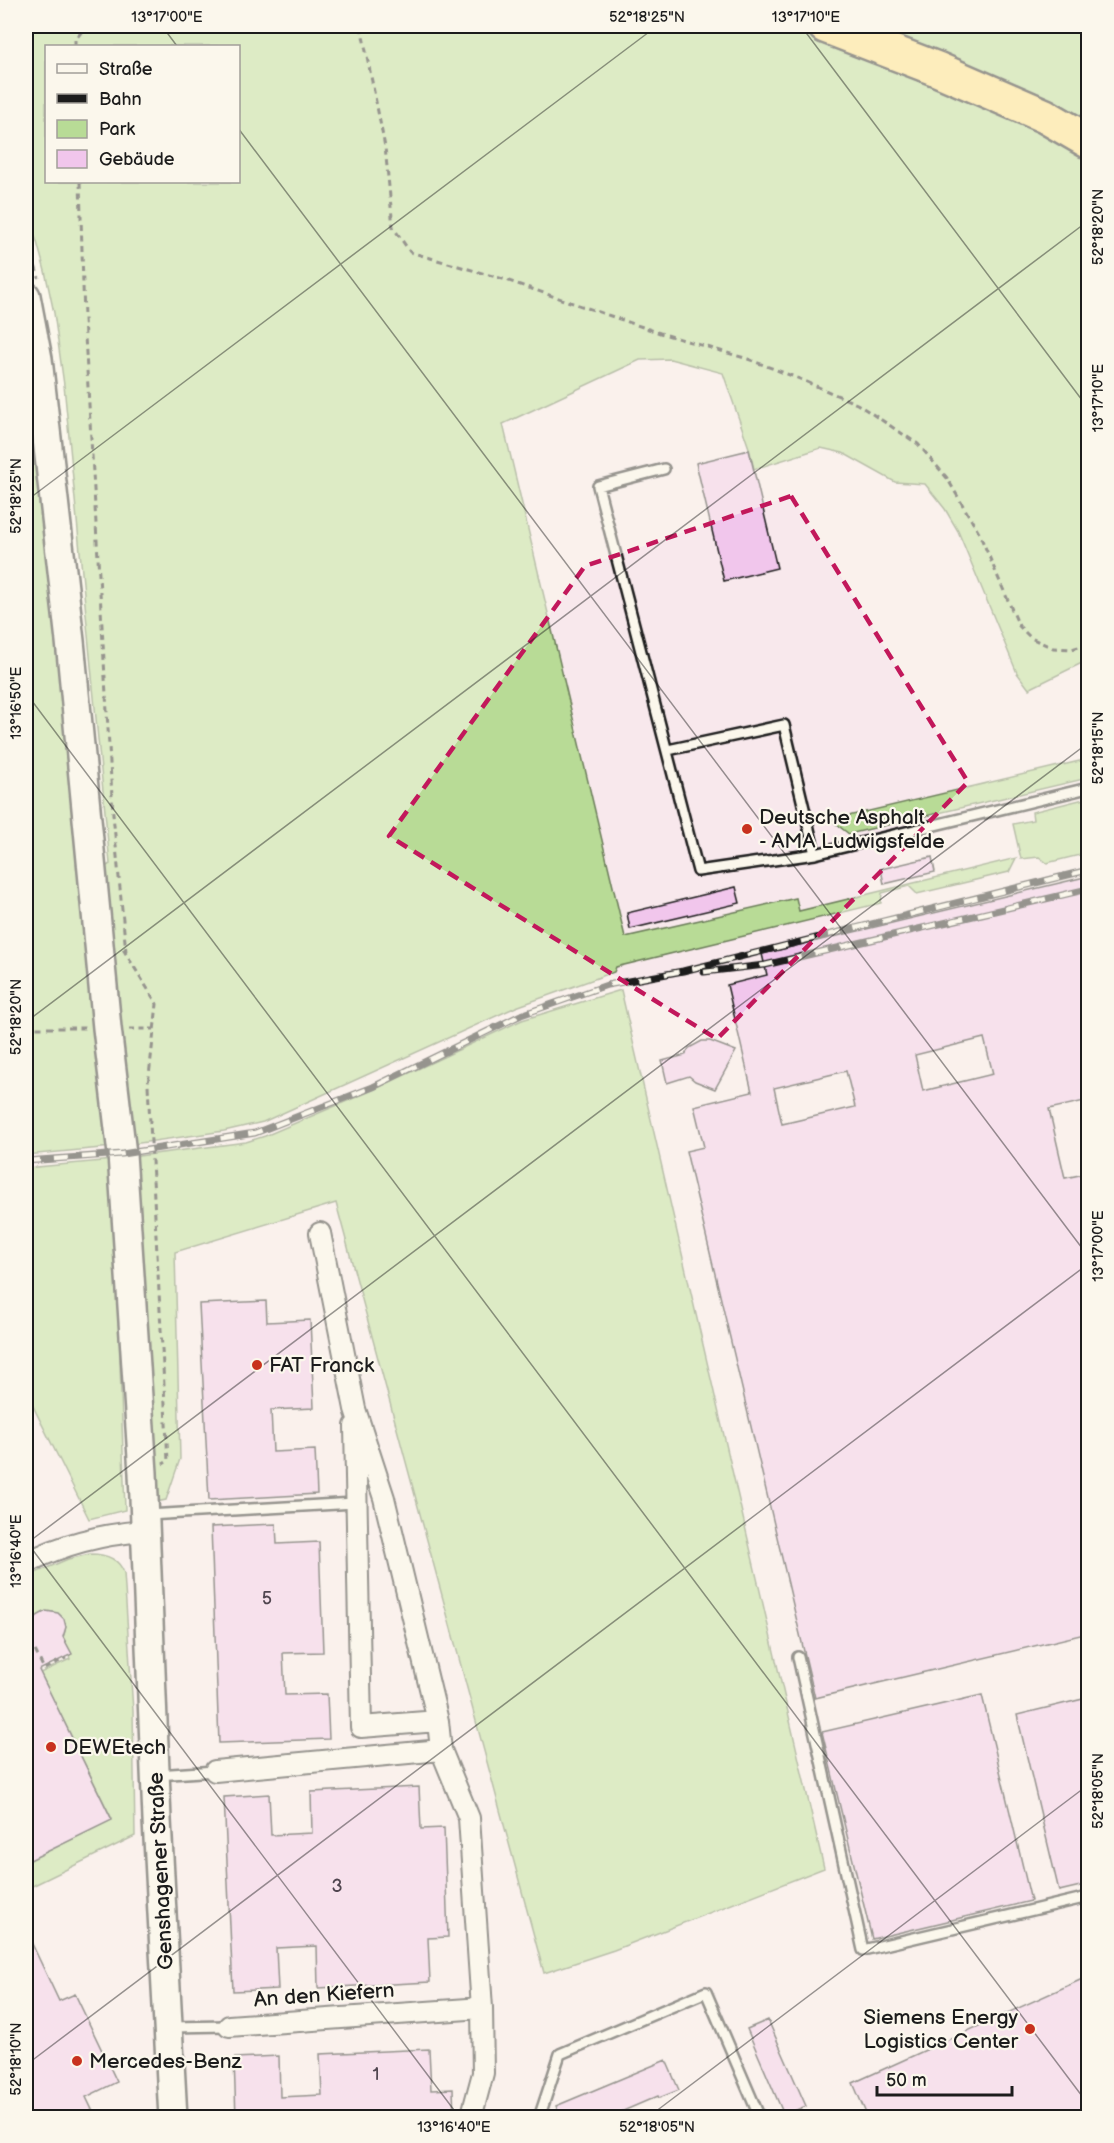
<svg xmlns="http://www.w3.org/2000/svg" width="1114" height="2143" viewBox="0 0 1114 2143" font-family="'Balsamiq Sans',sans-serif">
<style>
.built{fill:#f8e8ec}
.green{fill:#b8db96;stroke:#6a7c59;stroke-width:1.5;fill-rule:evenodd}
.building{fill:#f1c6ec;stroke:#1c1c1c;stroke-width:1.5;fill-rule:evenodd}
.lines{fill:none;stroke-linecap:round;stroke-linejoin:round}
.lane-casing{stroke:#1c1c1c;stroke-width:14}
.street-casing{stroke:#1c1c1c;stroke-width:24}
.secondary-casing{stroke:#1c1c1c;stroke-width:32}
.highway-casing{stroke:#1c1c1c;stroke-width:38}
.path{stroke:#1c1c1c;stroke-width:3;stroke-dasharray:6 4.5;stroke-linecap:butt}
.lane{stroke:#fbf7ec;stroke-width:9}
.street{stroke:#fbf7ec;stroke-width:20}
.secondary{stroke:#fbf7ec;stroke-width:27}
.highway{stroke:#fedf80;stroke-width:33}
.rail-casing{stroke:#1c1c1c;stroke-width:7}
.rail{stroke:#fbf7ec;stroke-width:4.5;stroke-dasharray:14;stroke-linecap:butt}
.marked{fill:none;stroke:#c2185b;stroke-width:4.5;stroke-dasharray:12 8;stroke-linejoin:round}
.ticks{fill:none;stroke:#1c1c1c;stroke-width:1.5;stroke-opacity:0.45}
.poi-dot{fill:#c8321e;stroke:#fbf7ec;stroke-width:2}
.labels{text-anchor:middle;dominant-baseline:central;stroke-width:4.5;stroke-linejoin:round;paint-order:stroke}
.number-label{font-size:18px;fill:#514650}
.poi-label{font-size:21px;fill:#1c1c1c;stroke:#fbf7ec;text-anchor:start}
.street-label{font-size:21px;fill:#1c1c1c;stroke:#fbf7ec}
.neatline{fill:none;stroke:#1c1c1c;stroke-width:2}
.ticks-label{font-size:15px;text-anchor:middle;fill:#1c1c1c}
</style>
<rect width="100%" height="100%" fill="#fbf7ec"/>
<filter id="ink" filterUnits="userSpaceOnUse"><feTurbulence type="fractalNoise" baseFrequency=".0167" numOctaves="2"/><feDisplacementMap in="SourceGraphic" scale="12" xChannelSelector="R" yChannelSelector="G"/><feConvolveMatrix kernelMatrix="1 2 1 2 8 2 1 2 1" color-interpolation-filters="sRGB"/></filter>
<g filter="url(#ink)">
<!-- built -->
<path class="built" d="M717 295 1088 584V2117H181L140 1156 26 1168V1155L139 1143 104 324Z
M26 1392 89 1519 138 1507 166 2117H26Z"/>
<!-- green -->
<path class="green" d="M26 26H787L1008 115 1074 148 1088 159V660L1029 689 1017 673 958 531 945 509 925 484 895 482 843 453 821 448 754 469 749 448 723 373 670 359 640 360 503 424 625 937 796 898 799 911 1016 858 1009 872 917 894 909 886 882 893 881 903 616 967 614 972 516 1007 263 1122 224 1131 133 1144 102 869 110 864 64 385 54 313 45 271 37 242 26 212ZM46 46H238V182H46Z
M857 26H1088V126Z
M26 369 112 1147 26 1155Z
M1088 759V778L849 834 831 820Z
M1088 798V853L1047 863 1039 857 1021 859 1013 824 1033 820 1032 812Z
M621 990 824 1868 614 1950 544 1973 336 1203 175 1252 180 1459 166 1500 151 1503 131 1157 246 1142 265 1136 373 1090 522 1020Z
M113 1160 125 1510 89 1519 26 1392V1168Z
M90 1554C104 1554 119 1558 124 1573L133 1711 135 1836 26 1889V1862L112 1819 40 1673 70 1659 69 1656 71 1654 63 1637C74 1615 45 1601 33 1622L45 1665 26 1625V1577L68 1559Z"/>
<!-- building -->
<path class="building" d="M749 450 777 568 724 581 696 463Z
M932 857 935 872 884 884 881 869Z
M1089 876V1100L1049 1109 1065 1178 1089 1173V1633L815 1698 686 1151 704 1147 694 1106 752 1092 727 985 767 975 762 954ZM984 1038 993 1074 923 1091 915 1055ZM846 1071 855 1107 782 1124 774 1088Z
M736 887 740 903 630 929 627 913Z
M702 1041H710L736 1051 715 1089 695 1081 689 1076 667 1083 662 1061 685 1055 689 1048Z
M266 1301 267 1322 310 1320 314 1408 271 1410 273 1452 315 1450 317 1494 209 1500 199 1304Z
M276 1524 277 1544 319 1542 323 1652 283 1653 285 1695 327 1694 329 1739 219 1743 211 1527Z
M46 1611 58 1613 64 1619 66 1627 63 1637 72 1654 39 1670 112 1820 26 1862V1633L37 1616Z
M982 1695 1031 1901 872 1939 822 1732Z
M1083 1699 1089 1723V1884L1059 1891 1017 1715Z
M419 1787 421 1829 444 1828 448 1937 428 1938 430 1982 318 1988 317 1946 276 1948 278 1989 233 1991 224 1797 269 1794 271 1835 312 1833 311 1792Z
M26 1931 59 2001 75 1994 117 2082 86 2097 96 2118H26Z
M1089 1976V2118H868L853 2083Z
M768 2020 806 2106 784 2115 747 2029Z
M429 2049 431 2090 453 2089 454 2118H236L234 2058 279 2056 280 2097 322 2095 320 2054Z
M666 2060 679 2090 659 2098 658 2096 607 2118H561L556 2106Z"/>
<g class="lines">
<defs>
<path id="lane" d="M664 469 598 486 698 871 815 854 1088 788
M668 750 784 725 815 854
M148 1515 355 1503
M798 1657 863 1950 1088 1897
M157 1775 215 1771
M171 2027 229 2026
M539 2118 560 2054 706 1992 760 2118"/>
<path id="street" d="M320 1233 355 1409 384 1498 438 1721 441 1750 469 1818 482 2008 483 2073 471 2118
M355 1426 361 1727 438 1721
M26 1563C63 1544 103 1534 145 1531
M215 1771 441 1750
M229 2026 482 2008"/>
<path id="secondary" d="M26 296 38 359 70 641 107 1028 122 1154 143 1473 157 1820 173 2118"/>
<path id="highway" d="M825 26 937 69 1045 116 1088 141"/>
</defs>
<!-- lane casing -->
<use href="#lane" class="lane-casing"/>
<!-- street casing -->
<use href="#street" class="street-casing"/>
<!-- secondary casing -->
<use href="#secondary" class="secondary-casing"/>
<!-- highway casing -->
<use href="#highway" class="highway-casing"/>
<!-- path -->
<path class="path" d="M361 26 385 147 393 227 410 252 503 279 660 333 748 359 800 379 857 404 918 444 947 478 979 533 1019 626 1031 638 1053 648 1072 649 1088 644
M75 46V40L86 26
M80 182 84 319 113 814 126 952
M26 236 39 278
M123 949 157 1004 148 1085 168 1461 163 1464
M26 1028H86
M129 1029H154
M26 1632 44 1669 66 1658"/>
<!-- lane -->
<use href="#lane" class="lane"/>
<!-- street -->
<use href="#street" class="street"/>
<!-- secondary -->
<use href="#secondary" class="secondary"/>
<!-- highway -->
<use href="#highway" class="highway"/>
<defs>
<path id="rail" d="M704 972 765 965 1088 889
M26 1161 122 1154 255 1133 373 1087 521 1015 607 985 683 971 1088 870"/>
</defs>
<!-- rail casing -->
<use href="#rail" class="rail-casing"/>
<!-- rail -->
<use href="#rail" class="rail"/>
</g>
</g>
<!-- marked area -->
<path d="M0 0H1114V2143H0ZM791 496 968 782 717 1039 389 836 585 566Z" fill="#fbf7ec" fill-opacity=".55" fill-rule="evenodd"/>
<path class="marked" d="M791 496 968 782 717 1039 389 836 585 566Z"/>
<!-- ticks -->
<path class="ticks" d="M162 26 177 46M801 26 1088 408M238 128 1088 1256M26 501 657 26M26 693 1088 2104M26 1022 1088 221M26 1541 460 2118M26 1544 1088 743M26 2065 1088 1264M647 2118 1088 1785"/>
<!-- markers -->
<g class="poi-dot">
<circle cx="747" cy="829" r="6"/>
<circle cx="257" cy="1365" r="6"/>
<circle cx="51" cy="1747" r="6"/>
<circle cx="1030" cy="2029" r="6"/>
<circle cx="77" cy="2061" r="6"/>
</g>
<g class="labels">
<!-- number labels -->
<g class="number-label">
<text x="267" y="1598">5</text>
<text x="337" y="1886">3</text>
<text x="376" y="2074">1</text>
</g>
<!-- poi labels -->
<g class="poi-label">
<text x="759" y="817">Deutsche Asphalt<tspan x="759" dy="24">- AMA Ludwigsfelde</tspan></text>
<text x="269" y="1365">FAT Franck</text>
<text x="63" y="1747">DEWEtech</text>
<text x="1018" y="2017" text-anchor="end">Siemens Energy<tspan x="1018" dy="24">Logistics Center</tspan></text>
<text x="89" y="2061">Mercedes-Benz</text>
</g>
<!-- street labels -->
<g class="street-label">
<text transform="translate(161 1871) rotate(-93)">Genshagener Straße</text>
<text transform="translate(324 1995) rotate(-4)">An den Kiefern</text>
</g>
</g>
<!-- margin -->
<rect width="1114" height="2143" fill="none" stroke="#fbf7ec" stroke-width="66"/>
<!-- legend -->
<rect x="45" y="45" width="195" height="138" fill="#fbf7ec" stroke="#a29f99" stroke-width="1.5"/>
<rect x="57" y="64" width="30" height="9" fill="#fbf7ec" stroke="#a29f99" stroke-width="1.5"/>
<text x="99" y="75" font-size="18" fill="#1c1c1c">Straße</text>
<rect x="57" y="94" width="30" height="9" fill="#1c1c1c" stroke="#a29f99" stroke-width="1.5"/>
<text x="99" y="105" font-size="18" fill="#1c1c1c">Bahn</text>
<rect x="57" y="120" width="30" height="18" fill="#b8db96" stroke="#a29f99" stroke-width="1.5"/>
<text x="99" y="135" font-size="18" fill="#1c1c1c">Park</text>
<rect x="57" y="150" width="30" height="18" fill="#f1c6ec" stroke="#a29f99" stroke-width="1.5"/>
<text x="99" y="165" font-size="18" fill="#1c1c1c">Gebäude</text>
<!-- scale -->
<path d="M877 2086v9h135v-9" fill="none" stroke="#1c1c1c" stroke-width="3"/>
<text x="886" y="2086" font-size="18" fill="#1c1c1c" stroke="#fbf7ec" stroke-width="4.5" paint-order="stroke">50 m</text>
<rect x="33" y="33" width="1048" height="2077" class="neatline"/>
<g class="ticks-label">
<text x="167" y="22">13°17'00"E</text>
<text x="647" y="22">52°18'25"N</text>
<text x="806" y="22">13°17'10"E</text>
<text transform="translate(1098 227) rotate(-90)" y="5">52°18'20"N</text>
<text transform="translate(1098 398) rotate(-90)" y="5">13°17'10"E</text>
<text transform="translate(16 496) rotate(-90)" y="5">52°18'25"N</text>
<text transform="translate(16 703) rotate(-90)" y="5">13°16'50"E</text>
<text transform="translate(1098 748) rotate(-90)" y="5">52°18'15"N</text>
<text transform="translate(16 1017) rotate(-90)" y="5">52°18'20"N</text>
<text transform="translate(1098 1246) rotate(-90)" y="5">13°17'00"E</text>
<text transform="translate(16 1551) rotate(-90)" y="5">13°16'40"E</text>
<text transform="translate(1098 1791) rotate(-90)" y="5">52°18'05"N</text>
<text transform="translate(16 2059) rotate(-90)" y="5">52°18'10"N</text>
<text x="454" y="2132">13°16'40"E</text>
<text x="657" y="2132">52°18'05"N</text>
</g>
</svg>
